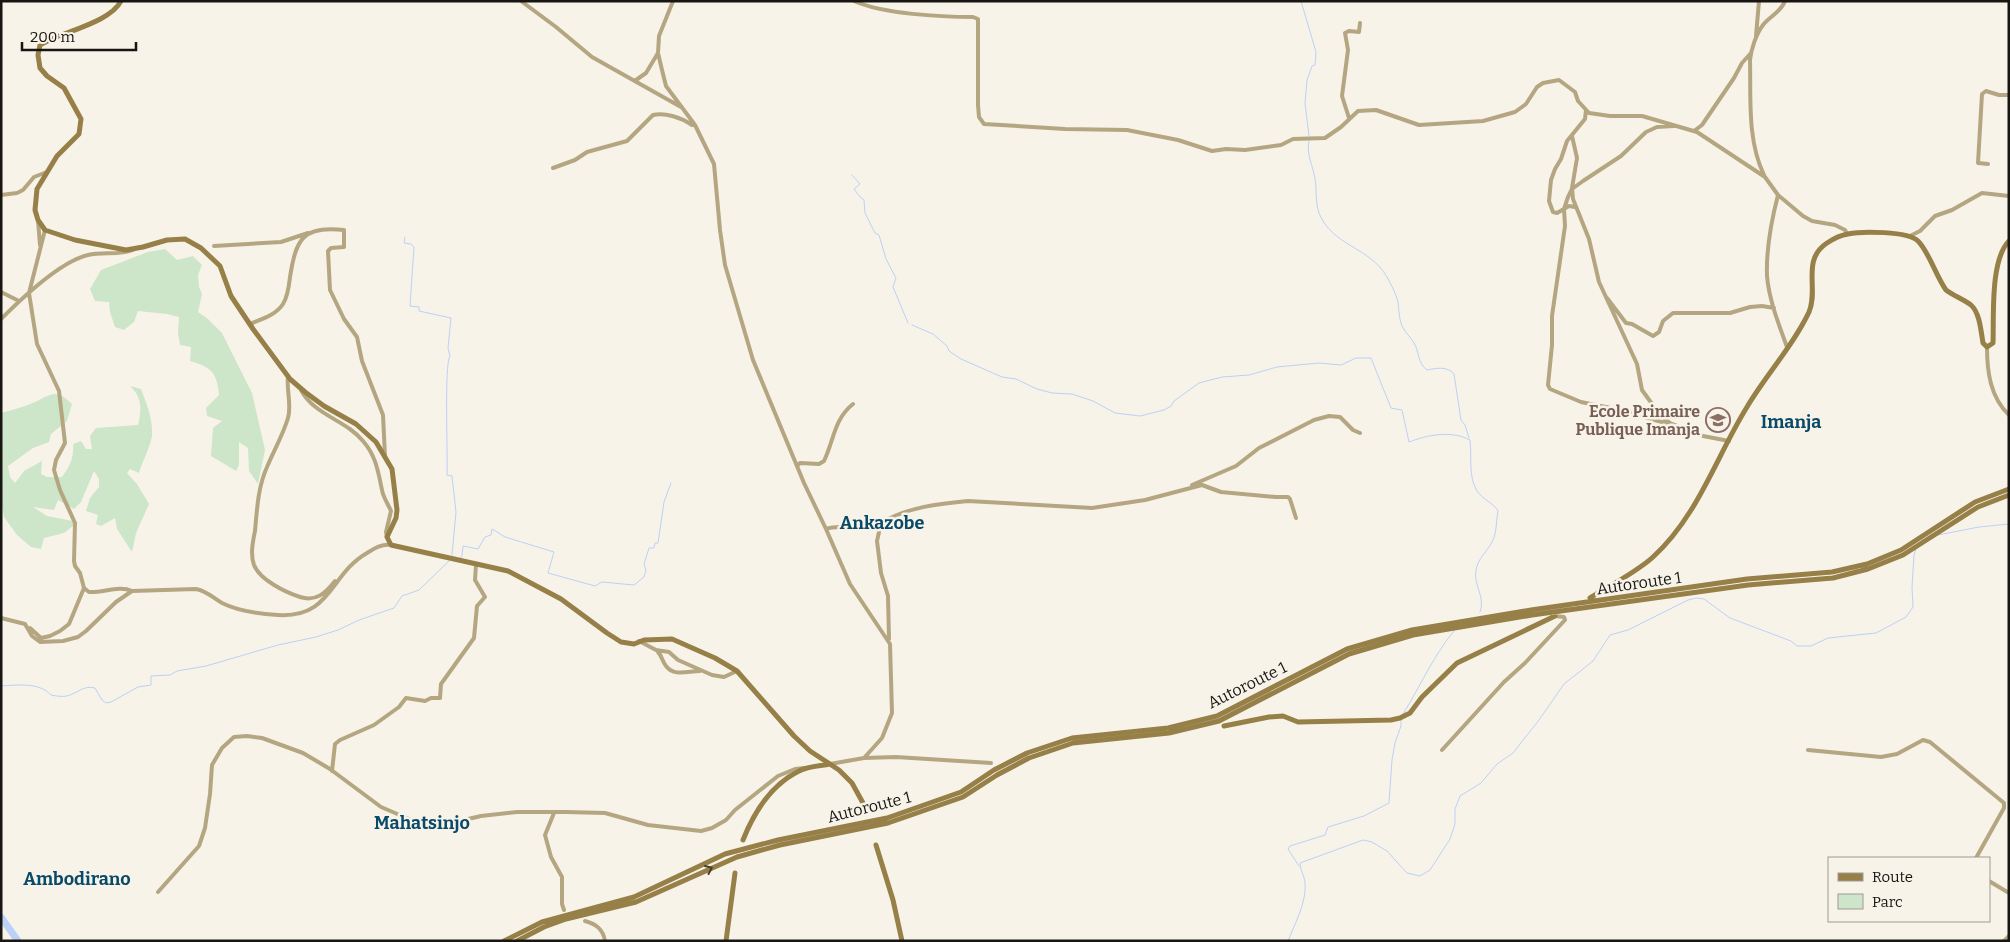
<svg xmlns="http://www.w3.org/2000/svg" width="2010" height="942" viewBox="0 0 2010 942" font-family="Bitter,serif">
<style>
.green{fill:#cde5c8}
.lines{fill:none;stroke-linecap:round;stroke-linejoin:round}
.stream{stroke:#bbd1f7;stroke-width:1}
.river{stroke:#bbd1f7;stroke-width:7}
.street{stroke:#b5a682;stroke-width:4}
.secondary{stroke:#968048;stroke-width:5}
.oneway{stroke:#4a4028}
.labels{text-anchor:middle;dominant-baseline:central;stroke-width:5;stroke-linejoin:round;paint-order:stroke}
.education-label{font-size:16px;font-weight:bold;fill:#785e54;stroke:#f8f3e9;text-anchor:end}
.street-label{font-size:16px;fill:#171612;stroke:#f8f3e9}
.neighbourhood-label{font-size:18px;font-weight:bold;fill:#0a4a69;stroke:#f8f3e9}
</style>
<rect width="100%" height="100%" fill="#f8f3e9"/>
<!-- green -->
<path class="green" d="M165 249 177 260 193 256 202 265 198 275 199 287 202 294 198 312 208 319 222 333 252 393 265 450 258 484 249 471 248 448 239 442V465L236 471 211 456 213 428 222 421 207 416 206 408 219 395C217 372 211 367 190 361L191 347 180 345 178 333 179 317 167 314 138 311 134 322 124 330 115 327 110 312 109 302 95 301 90 289 101 270 148 252Z
M130 386 141 389C147 405 153 419 152 436 151 444 142 463 139 473L130 469 127 473 137 484 149 504 136 533 132 552 117 529 115 518 101 526 96 524 98 515 86 511 90 498 99 487V479L94 471 81 502 74 509 58 500 54 510 33 507 47 516 78 522 64 533 44 538 41 549 31 547 17 535 4 517 1 500V413C12 410 24 407 35 402 52 394 56 388 72 404L67 421 51 434 49 442 33 448 8 466 10 477 15 483 24 471 42 461 41 474 47 477H62C70 466 74 458 73 444L81 441 86 449H92L90 436 96 428 138 425C142 409 142 397 130 386Z"/>
<g class="lines">
<!-- stream -->
<path class="stream" d="M1301 1 1316 52 1315 65 1312 66 1307 80 1305 103 1309 136
M1309 141C1306 155 1313 165 1315 179 1317 189 1315 202 1319 213 1332 246 1370 247 1387 277 1391 284 1396 294 1398 302 1399 310 1399 321 1403 328 1407 335 1413 339 1416 347 1419 355 1419 364 1427 370 1437 368 1447 366 1454 374L1461 420 1465 425 1469 438
M852 175 860 184 854 189 860 197 864 200 865 213 875 233 879 235 886 259 896 278 893 287 908 323
M405 237 404 243 411 244 414 247 410 306 419 307V311L451 318 448 348 450 356C444 364 448 457 447 475L452 476 456 512 452 555
M912 325 933 334 947 346 949 351 961 359 1002 377 1016 379 1037 389 1052 393 1072 394 1093 401 1115 413 1140 416 1164 410 1171 406 1174 401 1199 383 1222 377 1249 375 1277 367 1319 363 1341 365 1356 358H1371L1391 408 1402 410 1409 442C1427 435 1451 430 1470 440 1472 457 1468 476 1477 491 1483 500 1494 503 1498 511 1496 521 1497 533 1492 542 1487 552 1478 558 1476 570 1473 585 1486 597 1480 612
M1938 535 1979 527 2009 524
M460 558 462 556 463 546 478 549 485 537 491 535 492 529 505 537 554 552 548 573 595 586 602 582 634 585 644 577 646 570 644 564 649 548H654L655 543H658L664 502 671 483
M1 686C18 685 39 682 51 695 56 696 62 697 67 696 78 693 83 685 95 688L102 700 106 703 111 702 138 687 151 685V676L170 675 177 671 206 666 278 645 316 637 338 630 359 620 394 608 402 596 419 590 449 561
M1403 714C1420 687 1433 656 1454 631
M1299 866 1288 849 1290 846 1325 835 1328 827 1364 816 1389 803 1392 760 1395 743 1401 726V720
M1288 941C1295 923 1307 902 1305 882 1304 875 1300 870 1300 863L1363 840 1372 842 1387 851 1407 873 1420 876 1430 870 1450 839 1455 824V809L1460 796 1481 783 1497 764 1513 753 1539 720 1564 684 1593 661 1610 635 1628 630 1688 600 1696 598 1704 599 1730 618 1791 641 1797 646H1811L1828 638 1876 633 1906 617 1913 607 1912 587 1914 555 1916 549"/>
<!-- river -->
<path class="river" d="M1 917 18 941"/>
<!-- street -->
<path class="street" d="M521 1 556 27 592 57 681 107
M673 1 659 36 658 53 662 70 666 86 695 125 714 164 720 230 725 265 753 360 804 483 826 529 850 584 890 644 892 713 882 738 864 758 830 764
M854 1C883 14 941 17 973 17L978 19V105L979 117 984 124 1065 129 1127 130 1178 140 1212 151 1226 149 1245 150 1281 145 1293 139 1325 138 1341 127 1358 111 1376 110 1419 125 1483 121 1515 112 1526 104 1537 87 1543 83 1559 80 1575 92 1578 101 1589 113 1610 116H1642L1697 132 1765 177 1778 195 1803 216 1812 221 1835 225 1845 230 1847 234
M1756 36 1759 1
M636 80 646 73 658 53
M1349 118 1342 96 1348 50 1345 33 1349 31 1359 32 1360 23
M1674 126 1657 127 1646 132 1621 156 1583 181 1572 189 1568 197 1564 209 1565 226 1552 316V345L1548 385 1550 389 1581 402 1621 410 1675 426
M1694 131 1702 125 1734 78 1742 63 1751 53
M1572 136 1577 158 1572 188 1573 199 1589 239 1599 282 1637 364 1642 390 1660 415 1670 423 1703 436 1729 441
M1988 164 1978 163 1982 94 1986 91 1999 95H2009
M553 168 575 160 587 152 627 141 653 115C665 112 682 118 692 125H695
M1764 175C1747 140 1751 98 1750 60 1751 50 1756 34 1763 25 1769 17 1781 12 1785 1
M1 195 17 193 23 190 34 177 47 172
M1778 195C1771 222 1766 248 1767 276 1769 300 1779 325 1787 347
M1575 207 1569 206 1557 213 1553 212 1549 201 1551 180 1555 169 1561 159 1567 141 1585 119 1586 110
M38 220 40 245
M45 230 29 293 37 344 59 391 65 443 56 460 54 470 60 490 75 523 74 561 75 566 80 573 84 588 89 592C103 593 119 585 132 591
M1910 236 1920 231 1935 216 1952 210 1982 193 2009 196
M214 246 281 242 308 233
M1 292 19 301
M1607 298 1626 323 1632 324 1653 336 1659 332 1663 321 1673 313H1730L1750 307 1762 306 1774 308
M1 319C21 299 61 261 88 255 103 251 118 256 133 250
M250 324C262 319 276 315 283 304 288 296 289 286 290 277 296 240 302 225 344 230V247L331 248 328 251 330 290 344 319 357 337 362 361 383 415 385 456
M1987 347C1987 371 1990 397 2009 415
M288 376C286 389 292 405 288 418 283 435 274 450 267 467 258 487 257 509 255 531 253 541 250 554 254 565 260 580 285 592 300 597 316 602 326 593 335 581
M301 390C314 415 346 420 363 441 376 456 378 471 382 490 383 497 388 504 391 511L386 532 387 537
M797 466 800 463 819 464 824 461C834 440 834 419 853 404
M1192 485 1236 466 1259 448 1314 420 1329 416 1340 417 1353 430 1360 433
M881 523 877 541 881 573 888 596 889 639
M826 529C837 525 847 528 858 528 867 528 872 521 881 523 908 507 937 504 968 501L1092 508 1145 500 1202 485 1221 492 1276 497H1288L1290 499 1296 518
M1 618 25 624 32 636 40 642 63 641 78 637 86 631 116 602 132 591 196 589C207 591 213 598 222 603 238 611 261 614 278 615 332 618 329 575 367 553 375 548 381 544 391 545
M30 628 41 638 50 636 60 631 69 624 84 588
M639 641 656 650 669 652 678 660 712 675 724 677 737 671
M658 652C662 656 662 661 666 666 674 677 688 671 700 671
M1442 750 1504 682 1525 663 1565 620 1564 617 1555 616
M1808 750 1881 757 1897 754 1923 740 1930 742 2004 803V808L1976 858
M864 758 896 757 991 763
M332 771 335 744 340 740 374 725 399 707 406 698 425 701 431 698H440L441 684 474 638 477 606 485 597 475 580 476 564
M554 813 545 835 551 857 562 877V904L564 910
M1989 881 2009 893
M158 892 199 846 205 828 210 794 212 765 222 748 234 737 247 736 262 738 303 753 330 769 381 807 416 822 425 829 481 816 517 812H566L605 813 648 825 701 831 712 828 726 820 735 810 778 776 795 769 804 768
M585 921C596 924 603 929 605 941
M2004 941 2009 936"/>
<!-- secondary -->
<path class="secondary" d="M121 1C110 23 61 32 40 45L38 55 40 68 47 76 64 88 81 119 79 134 57 156 37 189 35 210 38 220 45 230 75 240 126 250 143 247 167 240 185 239 201 248 220 266 231 296 253 329 290 379 305 392 324 406 356 424 376 442 392 469 397 510 396 518 387 537 391 545 508 571 561 599 607 633 621 642 634 644 644 640 672 639 715 658 737 671 794 736 810 751 839 770 852 783 863 803
M1590 598C1608 587 1638 571 1653 557 1698 516 1716 457 1747 407 1766 375 1793 346 1809 312 1819 289 1801 260 1827 243 1833 239 1841 235 1848 234 1861 231 1908 231 1918 241 1929 252 1936 276 1946 290 1954 296 1963 299 1971 305 1980 313 1981 332 1983 343L1987 347 1993 343C1994 317 1990 260 2009 241
M1224 726 1269 717 1283 716 1298 722 1391 720 1400 718 1410 713 1422 697 1457 663 1555 616
M743 840C754 812 771 785 799 771 808 766 820 766 830 764
M876 845 893 900 902 941
M504 941 542 922 634 897 725 854 778 840 887 818 961 792 994 770 1027 753 1072 738 1168 728 1217 716 1347 649 1412 630 1531 610 1747 579 1832 572 1867 564 1901 550 1975 502 2009 489
M517 941 544 927 566 919 636 902 737 857 780 845 888 823 963 797 997 775 1029 758 1073 743 1169 733 1219 721 1349 654 1413 635 1532 615 1748 585 1833 578 1868 569 1903 555 1978 507 2009 495
M726 941 735 873"/>
</g>
<!-- one-way arrows -->
<defs><path id="oneway-chevron" d="M-2-3.5L2.5 0L-2 3.5" fill="none" stroke-width="1.6" stroke-linecap="round" stroke-linejoin="round" transform="scale(1.25)"/></defs>
<use class="oneway" href="#oneway-chevron" transform="translate(709 869) rotate(-24)"/>
<!-- icons -->
<defs>
<symbol id="school-ring" viewBox="-11 -11 22 22"><circle r="9.5" fill="#f8f3e9" stroke="#8d6e63" stroke-width="1.5"/><path d="M0-5L7-2L0 1L-7-2ZM-4 1L0 2.5L4 1V4Q0 6-4 4Z" fill="#8d6e63"/></symbol>
</defs>
<g fill-rule="evenodd">
<use href="#school-ring" x="1704" y="406" width="28" height="28"/>
</g>
<g class="labels">
<!-- education labels -->
<g class="education-label">
<text x="1700" y="411">Ecole Primaire<tspan x="1700" dy="18">Publique Imanja</tspan></text>
</g>
<!-- street labels -->
<g class="street-label">
<text transform="translate(1639 583) rotate(-8)">Autoroute 1</text>
<text transform="translate(1247 685) rotate(-26)">Autoroute 1</text>
<text transform="translate(869 807) rotate(-14)">Autoroute 1</text>
</g>
<!-- neighbourhood labels -->
<g class="neighbourhood-label">
<text x="1791" y="422">Imanja</text>
<text x="882" y="523">Ankazobe</text>
<text x="422" y="823">Mahatsinjo</text>
<text x="77" y="879">Ambodirano</text>
</g>
</g>
<!-- border -->
<rect width="2010" height="942" fill="none" stroke="#171612" stroke-width="5"/>
<!-- legend -->
<rect x="1828" y="857" width="162" height="65" fill="#f8f3e9" stroke="#9e9b93"/>
<rect x="1838" y="873" width="25" height="8" fill="#968048" stroke="#9e9b93"/>
<text x="1872" y="882" font-size="15" fill="#171612">Route</text>
<rect x="1838" y="894" width="25" height="15" fill="#cde5c8" stroke="#9e9b93"/>
<text x="1872" y="907" font-size="15" fill="#171612">Parc</text>
<!-- scale -->
<path d="M22 42v8h114v-8" fill="none" stroke="#171612" stroke-width="2.5"/>
<text x="30" y="42" font-size="15" fill="#171612" stroke="#f8f3e9" stroke-width="4" paint-order="stroke">200 m</text>
</svg>
